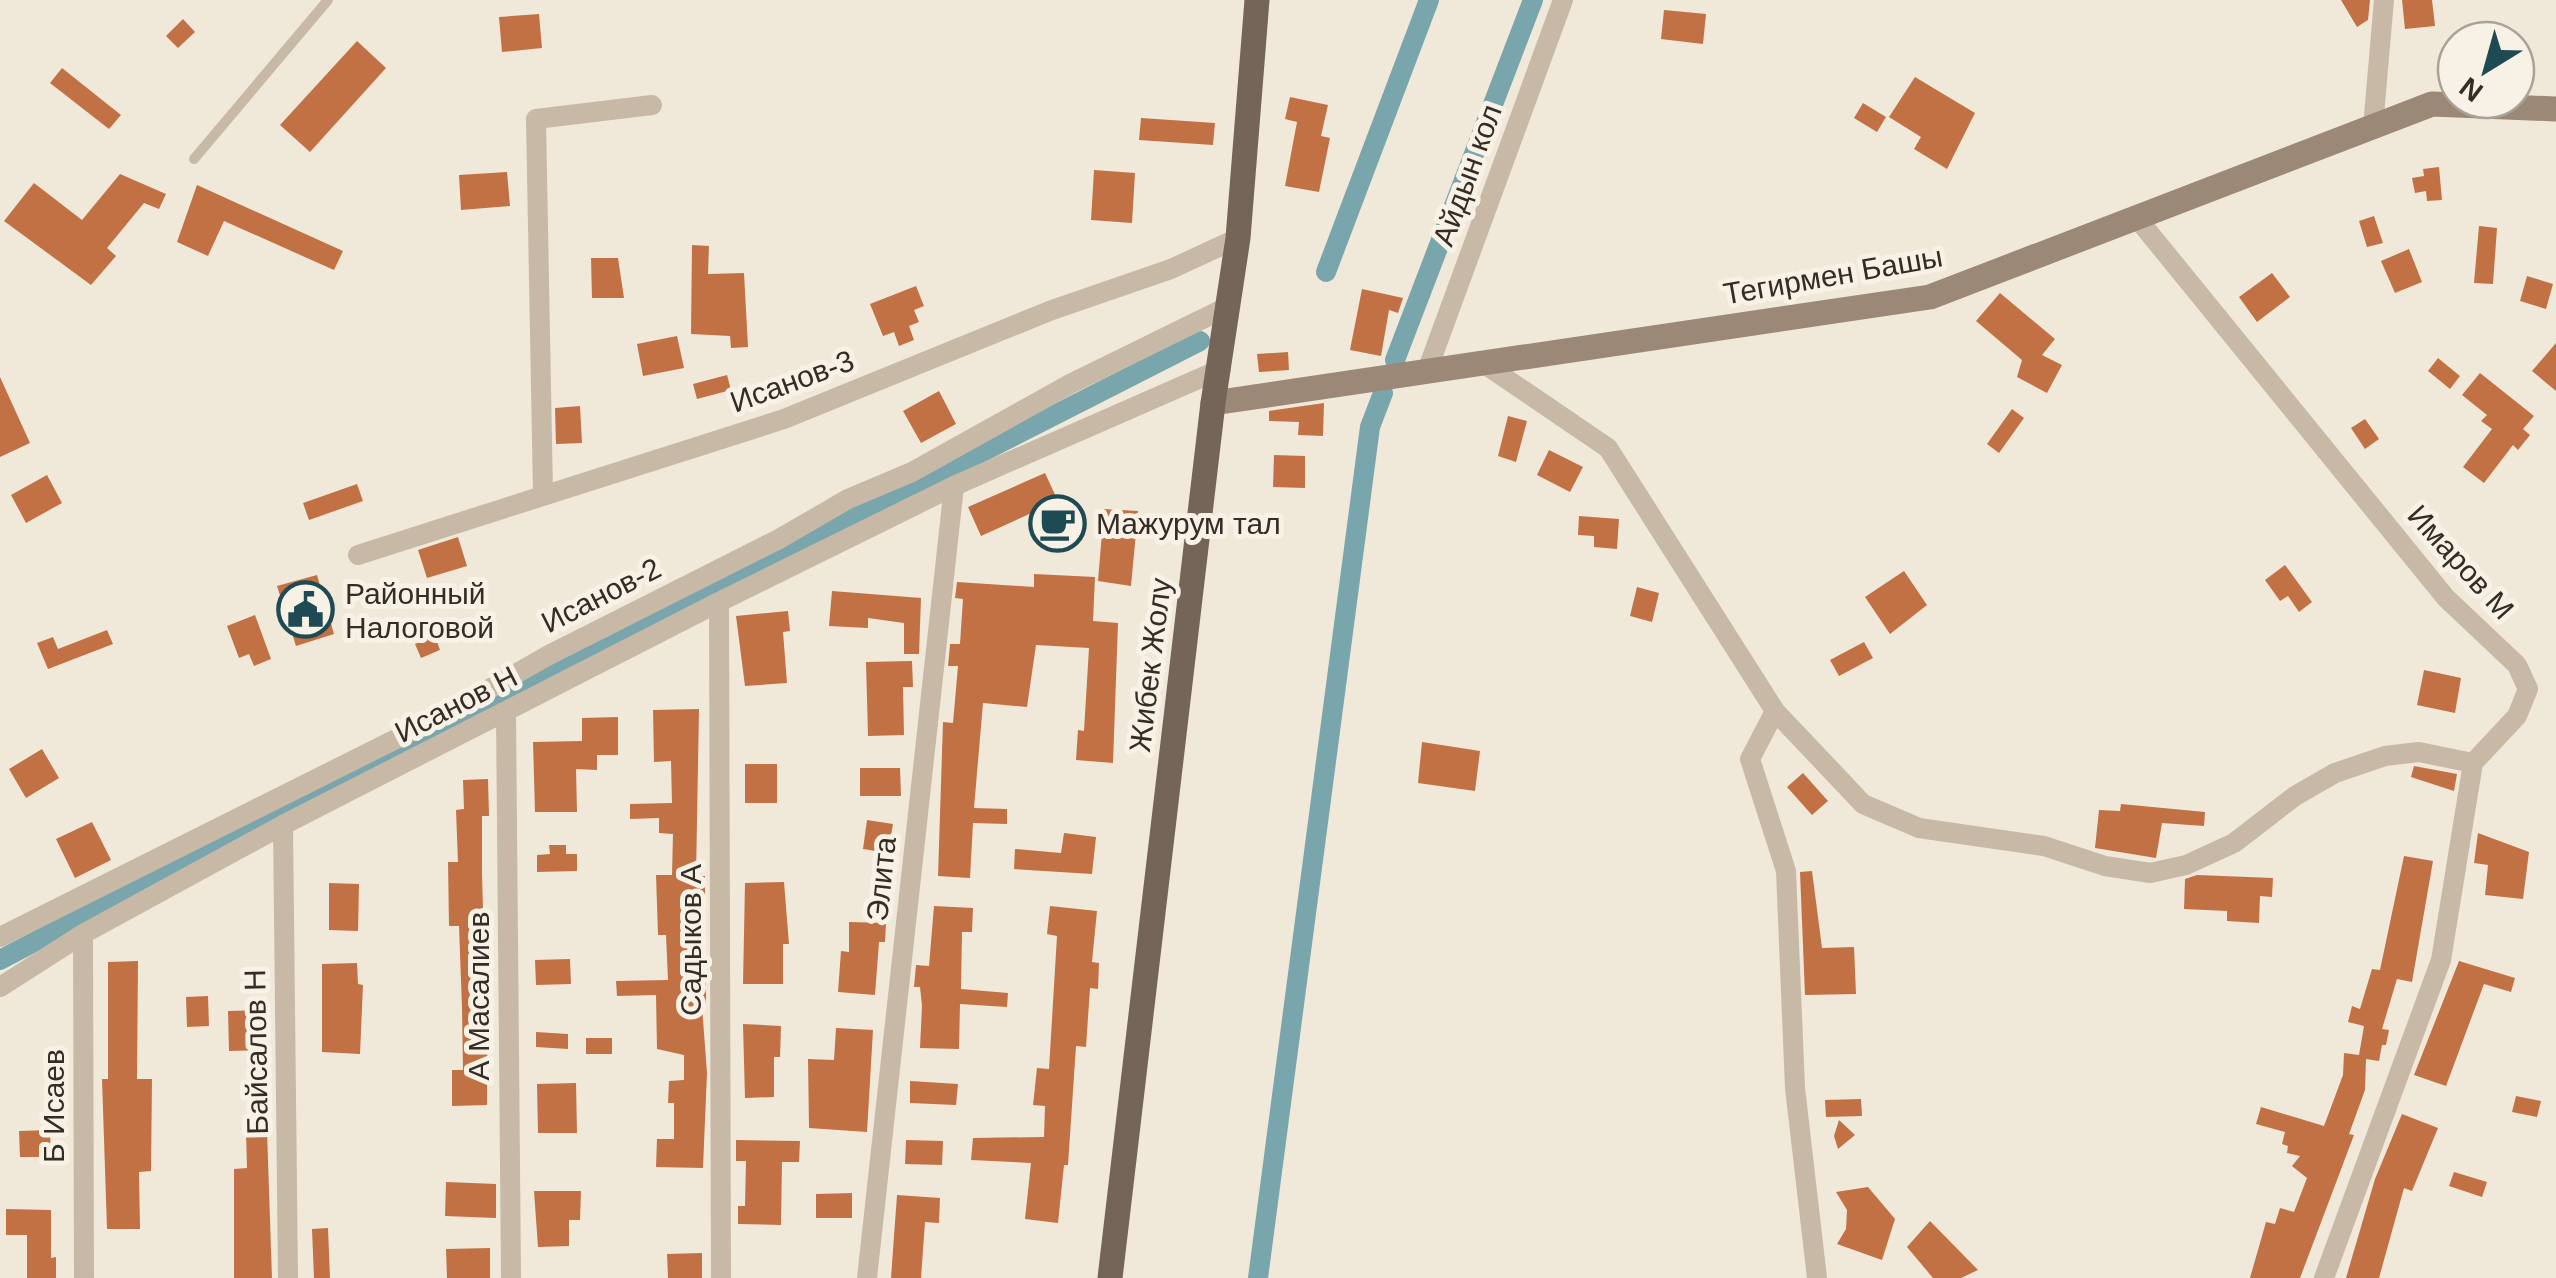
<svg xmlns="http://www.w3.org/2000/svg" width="2556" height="1278" viewBox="0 0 2556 1278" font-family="Helvetica,sans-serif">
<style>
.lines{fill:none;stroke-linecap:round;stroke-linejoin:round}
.canal{stroke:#79a5ac;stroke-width:20}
.building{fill:#c27145}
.lane{stroke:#c8b9a6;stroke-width:10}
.street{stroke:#c8b9a6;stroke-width:20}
.secondary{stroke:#9b8877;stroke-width:25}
.primary{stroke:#756558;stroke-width:25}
.labels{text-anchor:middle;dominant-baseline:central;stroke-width:10;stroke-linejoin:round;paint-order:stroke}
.street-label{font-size:30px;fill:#342c26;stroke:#f8f1e5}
.poi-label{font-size:30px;fill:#342c26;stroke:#f8f1e5;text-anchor:start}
</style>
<rect width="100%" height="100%" fill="#f0e8d9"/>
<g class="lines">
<!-- canal -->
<path class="canal" d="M1326 272 1429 0
M1395 360 1533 0
M0 960 443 727 1200 341
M1258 1278 1370 427 1383 393"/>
</g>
<!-- building -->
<path class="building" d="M2341 0H2370L2368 20 2357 27Z
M2402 0H2432L2435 26 2405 29Z
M1664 10 1706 14 1703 44 1661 39Z
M539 14 542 48 502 52 499 17Z
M183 19 195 32 178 48 166 36Z
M357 41 386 68 310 152 280 125Z
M62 68 121 115 109 129 50 83Z
M1915 77 1975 113 1947 169 1914 149 1921 137 1889 117Z
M1290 97 1328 105 1321 136 1330 138 1319 192 1285 186 1297 122 1285 119Z
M1863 103 1886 117 1877 132 1854 118Z
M1141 118 1215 123 1213 145 1139 140Z
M2439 167 2442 200 2427 201 2426 191 2415 193 2412 178 2424 176 2423 169Z
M1094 170 1135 173 1132 223 1091 220Z
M507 172 510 206 461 210 459 175Z
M120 174 166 194 159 209 144 203 107 248 116 256 91 285 4 221 34 183 82 220Z
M197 185 343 251 334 270 224 221 208 256 177 242Z
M2374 216 2383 243 2367 247 2359 221Z
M2479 226 2497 228 2493 284 2474 283Z
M692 245 709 246 708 274 744 273 748 347 731 348 730 336 691 334Z
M2409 249 2422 282 2395 293 2381 261Z
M591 258H618L624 298H592Z
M2272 273 2290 297 2257 322 2239 297Z
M2527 276 2553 284 2546 309 2520 301Z
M916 286 924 306 914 310 919 322 909 326 914 340 899 346 894 332 883 336 870 304Z
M1362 289 1403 298 1398 313 1389 310 1381 356 1350 350Z
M2000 293 2055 339 2042 355 2062 365 2047 393 2017 377 2022 360 1976 321Z
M677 336 684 368 643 376 637 344Z
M2556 343V391L2532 371Z
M1288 352 1289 370 1259 372 1257 354Z
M2438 358 2460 376 2450 389 2428 371Z
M2480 373 2534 416 2523 429 2530 435 2518 450 2513 445 2484 483 2463 467 2492 429 2481 421 2487 415 2462 395Z
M727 375 731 390 697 399 693 384Z
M0 377 30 443 0 457Z
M939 391 956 424 921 443 903 411Z
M1324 403 1323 436 1298 435 1299 422 1269 421V411Z
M580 406 582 443 556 444 555 408Z
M2012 409 2024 418 1999 453 1987 444Z
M1508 416 1527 421 1516 462 1498 456Z
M2365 419 2379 439 2365 449 2351 428Z
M1549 450 1583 467 1570 492 1537 475Z
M1274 455 1305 456V488L1273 487Z
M1045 473 1058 501 981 536 968 507Z
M47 475 62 503 26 523 11 495Z
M357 484 363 501 309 520 303 503Z
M1104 509 1138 511 1131 586 1098 581Z
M1579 516 1619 519 1617 549 1594 547V536L1578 535Z
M458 537 467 566 427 578 418 550Z
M2285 565 2312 602 2299 612 2288 596 2280 601 2265 580Z
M1904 571 1927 605 1890 634 1865 597Z
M1034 574 1095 577 1093 621 1118 623 1113 763 1076 760 1078 730 1084 731 1089 648 1036 645 1027 707 983 703 974 808 1007 809V824L973 823 970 878 938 876 943 722 953 723 958 666H948L949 656 950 644H960L963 599 955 598 957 582 1034 587Z
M317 575 334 634 296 646 277 586Z
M1637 587 1659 593 1652 622 1630 616Z
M832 591 921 598 919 654H904V623L868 618V628L829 626Z
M788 611 790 631 783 632 787 683 745 686 736 616Z
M255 615 271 659 254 666 249 654 239 658 227 626Z
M107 630 113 644 48 669 37 643 53 637 58 649Z
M435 636 440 650 421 658 415 644Z
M1864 642 1873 658 1839 676 1830 660Z
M912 661 913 687H903L904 735 868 736 866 662Z
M2424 670 2461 678 2455 713 2417 705Z
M699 709 696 876H705V894H699L706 992V1005L702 1006 707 1073 703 1168 656 1167 657 1139H674V1103H668L669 1081 684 1080V1055L657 1049 656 995 617 996 616 981 668 980 666 935H658L656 875H672L673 834 659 833V818L630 819V804L672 803 671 761 654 762 653 710Z
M618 717V755H597V770L576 769 577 812H535L533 742 582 741V718Z
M1422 742 1480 751 1475 791 1418 783Z
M42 749 59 778 26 798 9 769Z
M745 764H777V803H745Z
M2414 766 2457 774 2454 791 2411 777Z
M860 768H900L901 796H860Z
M1803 773 1828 801 1812 815 1787 787Z
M488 779 489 816H482V874L484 945H488L487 1105 452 1106V1070H463L462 1008 459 926H449L448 862H458L456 810 464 809 463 780Z
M2121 804 2205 812 2204 826 2162 823 2156 858 2095 848 2099 810 2120 811Z
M867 820 893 824 888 853 863 849Z
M92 822 111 860 75 878 56 839Z
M1064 833 1096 837 1092 874 1014 869 1015 849 1061 853Z
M2478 833 2529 852 2523 899 2485 895 2488 865 2474 863Z
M549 845H566V854H577V871L537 872V855L550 854Z
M2404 856 2433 861 2412 982 2397 979 2382 1029 2389 1030 2386 1045H2382L2379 1061 2366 1059 2365 1090 2349 1134 2354 1135 2300 1278H2250L2266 1222 2275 1224 2280 1208 2294 1212 2307 1178 2292 1166 2300 1156 2287 1153 2288 1146 2282 1144 2285 1132 2256 1124 2261 1107 2324 1126 2343 1075 2344 1053 2359 1055 2364 1026 2348 1022 2352 1006 2360 1009 2372 969 2380 970Z
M1812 871 1822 948 1854 947 1856 994 1805 995 1800 872Z
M2197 875 2273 878 2272 897 2260 896 2259 923 2227 921V911L2184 909 2185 879Z
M784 882 789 944H783V984H743L745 883Z
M329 883 359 884 358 931 329 930Z
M934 906 973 908 972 932H962L961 989 1008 993 1007 1007 960 1004 959 1049 920 1048 922 1006 920 987H914L916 965 929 966Z
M1050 906 1097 911 1092 962 1099 963 1098 989 1090 988 1086 1047 1076 1046 1068 1165H1064L1058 1223 1025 1219 1031 1163 971 1160 973 1138 1044 1137 1045 1106 1033 1105 1037 1068 1049 1069 1057 936 1047 934Z
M849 922 886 923 885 942H879L875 995 838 992 841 951 849 952Z
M570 959 571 984 536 985 535 960Z
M138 961 137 1079H152L151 1171 139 1172 140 1229H107L102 1079H108V962Z
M2459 961 2515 978 2511 992 2484 984 2446 1086 2414 1075Z
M357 963 358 984 363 985 360 1054 322 1052V964Z
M208 996 209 1026 187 1027 186 997Z
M265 1010 266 1050 229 1051 228 1011Z
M743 1024 781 1026 780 1057H774V1097L745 1098Z
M836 1028 873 1030 867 1132 809 1128 808 1059 834 1060Z
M536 1032 568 1034V1049L536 1047Z
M586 1038H612V1054H586Z
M910 1081 958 1084 956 1105 910 1103Z
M576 1083 577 1133H538L537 1084Z
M2516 1096 2541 1101 2537 1117 2512 1112Z
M1861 1099 1862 1116 1826 1117 1825 1100Z
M2402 1114 2438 1128 2412 1191 2404 1188 2379 1278H2346L2375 1179Z
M1839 1120 1855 1135 1838 1149 1834 1136Z
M50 1130 51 1157H20L19 1131Z
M267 1131 272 1278H234V1169L247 1168 246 1132Z
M736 1140 800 1141 799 1162H782L781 1225 738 1224V1206H745L746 1161H736Z
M906 1140 943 1141 942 1165 905 1164Z
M2454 1172 2487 1182 2482 1197 2449 1186Z
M446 1182 496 1184V1218L445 1216Z
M1868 1187 1895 1219 1882 1260 1837 1244 1846 1229 1847 1210 1836 1192Z
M534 1191H581L580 1220H569V1246L538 1247Z
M852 1193V1218H816V1194Z
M897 1195 940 1198 939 1223 925 1222 921 1278H891Z
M6 1209 51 1210V1258L56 1257V1278H27V1235H6Z
M1930 1221 1978 1270 1961 1278H1933L1907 1247Z
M328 1228 330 1278H314L312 1229Z
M490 1248V1278H447L446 1249Z
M702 1253V1278H668L667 1254Z"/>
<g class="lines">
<!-- lane -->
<path class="lane" d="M194 159 328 0"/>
<!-- street -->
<path class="street" d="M2373 127 2384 0
M2137 218 2446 598 2517 665 2528 689 2517 716 2473 763 2441 960 2324 1278
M1483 363 1608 448 1775 711 1863 804 1919 828 2044 846 2105 866 2150 873 2186 865 2234 843 2295 796 2335 773 2385 756 2419 752 2473 763
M1427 371 1563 0
M543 494 536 119 652 105
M358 555 784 419 1052 310 1171 269 1238 238
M719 602 721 1278
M1775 711 1750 759 1786 871 1795 1088 1817 1278
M506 713 511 1278
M283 825 288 1278
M83 934 84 1278
M0 937 438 718 549 655 779 539 848 499 912 472 1070 384 1229 306
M0 987 83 934 283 825 719 602 954 486 1221 369
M867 1278 954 486"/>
<!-- secondary -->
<path class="secondary" d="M1213 403 1930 297 2432 104 2556 109"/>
<!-- primary -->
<path class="primary" d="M1110 1278 1213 403 1238 238 1257 0"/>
</g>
<!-- icons -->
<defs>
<symbol id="cafe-ring" viewBox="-11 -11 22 22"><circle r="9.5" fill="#f8f1e5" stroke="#1e4a54" stroke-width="1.5"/><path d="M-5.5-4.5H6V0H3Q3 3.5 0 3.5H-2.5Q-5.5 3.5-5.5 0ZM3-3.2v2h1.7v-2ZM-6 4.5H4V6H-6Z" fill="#1e4a54"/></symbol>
<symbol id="civic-ring" viewBox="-11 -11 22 22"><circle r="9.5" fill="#f8f1e5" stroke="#1e4a54" stroke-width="1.5"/><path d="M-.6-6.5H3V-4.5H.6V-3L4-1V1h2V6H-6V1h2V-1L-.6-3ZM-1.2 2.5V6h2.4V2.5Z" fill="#1e4a54"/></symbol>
</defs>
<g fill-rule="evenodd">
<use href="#cafe-ring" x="1026" y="492" width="63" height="63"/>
<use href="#civic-ring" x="274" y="578" width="63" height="63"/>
</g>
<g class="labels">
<!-- street labels -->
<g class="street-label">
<text transform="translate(1467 175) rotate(-70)">Айдын кол</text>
<text transform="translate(1833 275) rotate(-10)">Тегирмен Башы</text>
<text transform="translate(792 381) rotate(-20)">Исанов-3</text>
<text transform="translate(2461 562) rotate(48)">Имаров М</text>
<text transform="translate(601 595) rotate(-27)">Исанов-2</text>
<text transform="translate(1150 665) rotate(-83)">Жибек Жолу</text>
<text transform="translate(456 704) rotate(-27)">Исанов Н</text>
<text transform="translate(881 879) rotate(-84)">Элита</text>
<text transform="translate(690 940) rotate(-90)">Садыков А</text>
<text transform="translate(478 996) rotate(-90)">А Масалиев</text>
<text transform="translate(256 1052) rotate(-91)">Байсалов Н</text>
<text transform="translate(53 1106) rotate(-90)">Б Исаев</text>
</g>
<!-- poi labels -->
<g class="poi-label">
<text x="1096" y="523">Мажурум тал</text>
<text x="345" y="593">Районный<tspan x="345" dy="34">Налоговой</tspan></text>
</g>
</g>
<!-- north arrow -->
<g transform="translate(2486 70) rotate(217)"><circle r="48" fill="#f8f1e5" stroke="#aaa299" stroke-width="2.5"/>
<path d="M0-8L18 38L0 25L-18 38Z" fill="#1e4a54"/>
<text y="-15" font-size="28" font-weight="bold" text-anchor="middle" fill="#342c26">N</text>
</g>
</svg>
